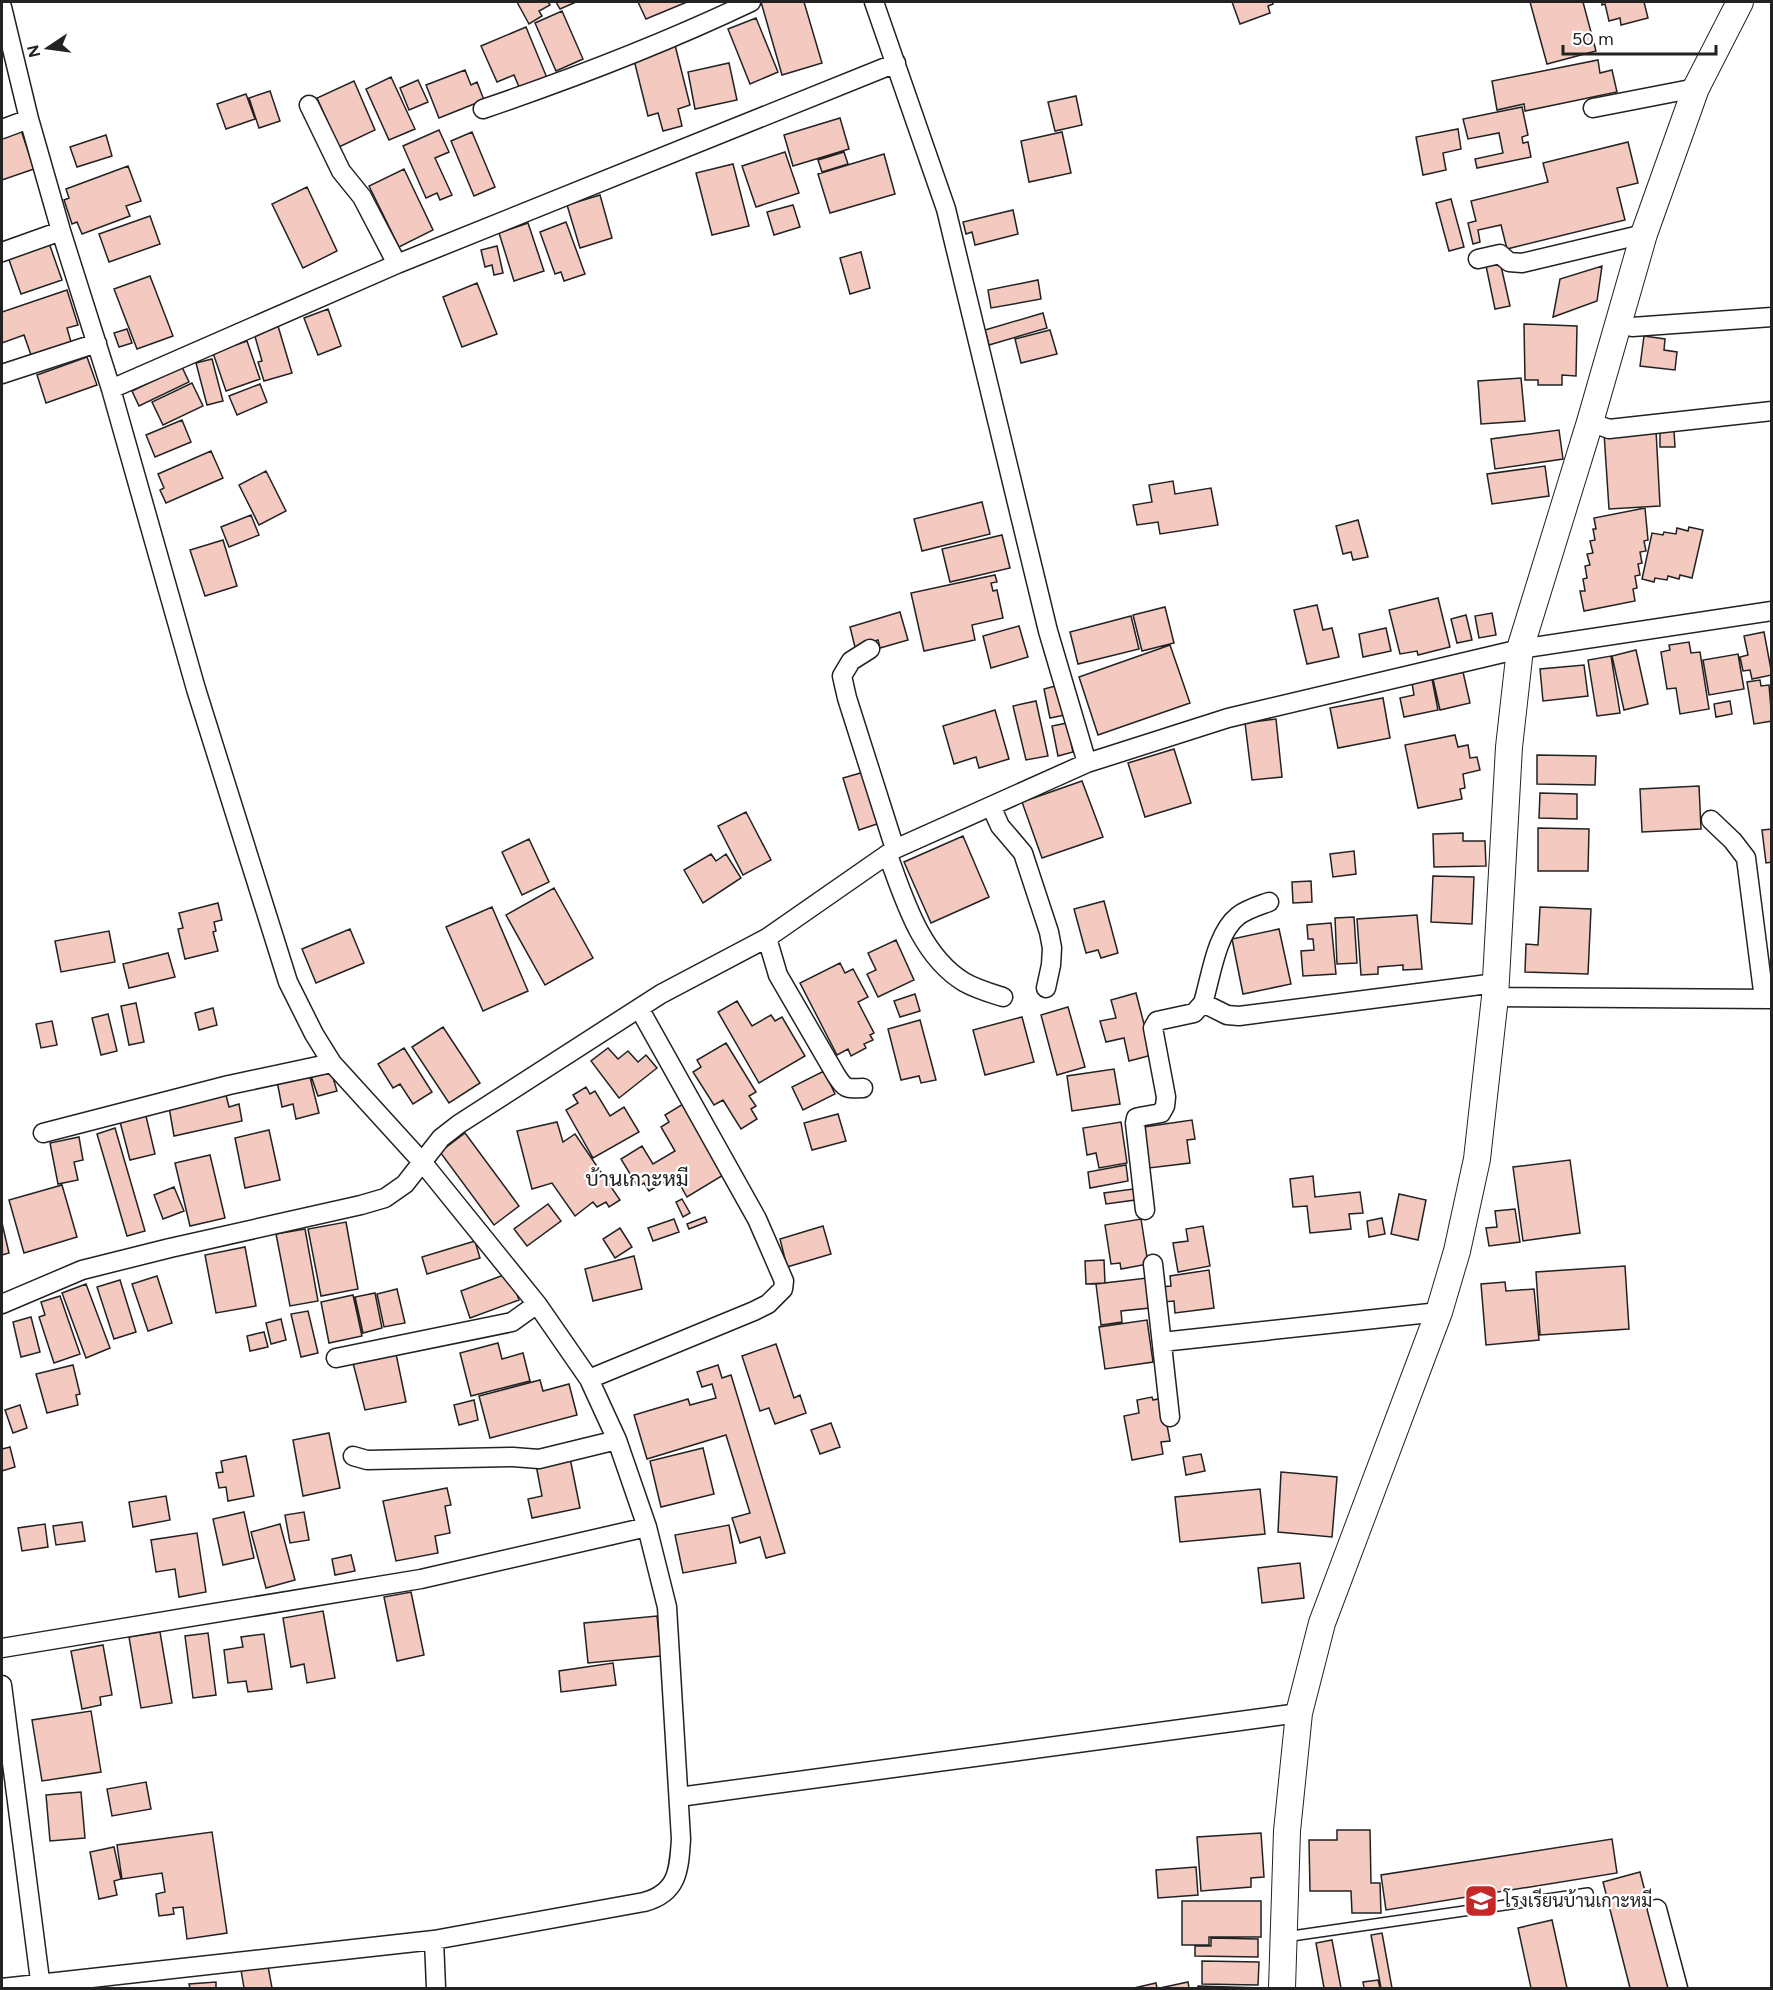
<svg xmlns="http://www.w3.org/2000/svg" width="1773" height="1990" viewBox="0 0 1773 1990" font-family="Figtree,Sarabun,sans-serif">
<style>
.building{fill:#f3c9c0;stroke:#222;stroke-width:1.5}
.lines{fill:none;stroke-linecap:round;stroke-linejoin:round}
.lane-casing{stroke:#222;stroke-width:12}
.street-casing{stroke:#222;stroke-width:21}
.secondary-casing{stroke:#222;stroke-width:28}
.lane{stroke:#fff;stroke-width:9}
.street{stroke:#fff;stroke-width:18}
.secondary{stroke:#fff;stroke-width:26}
.labels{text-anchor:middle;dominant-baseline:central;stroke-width:4.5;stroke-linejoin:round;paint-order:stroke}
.poi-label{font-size:18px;fill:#222;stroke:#fff;text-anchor:start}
.quarter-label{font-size:21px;fill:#222;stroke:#fff}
</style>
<rect width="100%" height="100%" fill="#fff"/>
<!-- building -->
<path class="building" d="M517 2H548L550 5 539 11 542 16 529 24Z
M556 2H576L560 9Z
M638 2H687L646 19Z
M761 2H804L822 63 782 75Z
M1232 2H1272L1273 4 1268 6 1270 13 1240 24Z
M1530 2H1583L1596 51 1547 64Z
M1602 2H1644L1648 18 1621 25 1620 18 1609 21 1605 4 1602 5Z
M562 11 583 59 556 71 535 23Z
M756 18 778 72 750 84 728 29Z
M526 27 547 78 520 89 514 75 497 82 481 46Z
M675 45 690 105 678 109 682 126 663 131 658 113 648 116 633 56Z
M1598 60 1600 73 1612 70 1617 92 1525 111 1524 104 1497 110 1492 81Z
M729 63 737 100 695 109 688 72Z
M465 70 471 85 477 82 484 100 439 118 426 85Z
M391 77 415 129 389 140 366 89Z
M418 80 428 102 409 110 400 88Z
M354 81 375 130 339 147 317 98Z
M270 91 280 121 259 128 249 98Z
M246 94 255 119 226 129 217 104Z
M1076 96 1082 125 1055 131 1048 102Z
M1522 107 1528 135 1522 137 1523 143 1528 142 1531 157 1477 168 1475 159 1503 153 1499 133 1468 139 1463 119Z
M840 118 849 149 793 166 784 135Z
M1458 129 1461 149 1443 153 1446 170 1423 175 1416 137Z
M21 130 34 169 2 180V137Z
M439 130 449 152 435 158 452 195 440 200 437 193 426 198 403 146Z
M472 132 495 187 474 196 451 141Z
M1062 132 1071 173 1029 182 1021 141Z
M106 135 112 156 77 167 70 147Z
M1628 142 1638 183 1617 188 1625 220 1507 249 1501 225 1478 230 1480 242 1473 244 1468 223 1476 221 1471 201 1548 182 1543 163Z
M785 152 799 193 756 207 742 166Z
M844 152 848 164 822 172 818 160Z
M884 154 895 194 830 213 818 174Z
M733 164 749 226 712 235 696 173Z
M128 166 141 201 126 206 130 216 82 234 77 222 72 224 64 200 69 198 66 189Z
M404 169 433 230 399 247 369 186Z
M307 187 337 251 303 268 272 204Z
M600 195 612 238 580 248 567 205Z
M1451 199 1464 247 1449 251 1436 203Z
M793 205 800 227 774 235 767 212Z
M1013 210 1018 234 975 245 972 232 966 234 963 222Z
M150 216 160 244 109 262 99 234Z
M566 222 585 274 564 281 561 272 555 274 540 232Z
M528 223 544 271 514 281 499 233Z
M49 243 62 280 21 294 8 257Z
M497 246 503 273 494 275 492 265 485 267 481 250Z
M861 252 870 288 850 294 840 258Z
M1499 257 1510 306 1495 309 1485 261Z
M1602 266 1597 301 1553 317 1560 279Z
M150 276 173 336 137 349 114 289Z
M1038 280 1041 299 991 308 988 290Z
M477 283 497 334 462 347 443 297Z
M67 290 78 325 67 328 71 342 31 355 24 335 2 343V312Z
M328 309 341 346 318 355 304 318Z
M1043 313 1047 328 989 345 985 330Z
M1524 324 1577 326 1576 376 1562 375V385H1538V380H1525Z
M278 326 292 373 264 381 258 362 262 361 254 333Z
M127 329 132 343 119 347 114 333Z
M1050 330 1057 354 1021 363 1015 339Z
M1644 336 1665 339 1664 350 1677 352 1675 370 1640 366Z
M247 341 260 379 226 391 213 353Z
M87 357 97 385 46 403 37 375Z
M212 359 223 401 207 405 196 363Z
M182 367 189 382 139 406 132 391Z
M1521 378 1525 421 1481 424 1478 381Z
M192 383 203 406 163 425 152 402Z
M260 384 267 402 237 415 229 396Z
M182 420 191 442 155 457 146 435Z
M1559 430 1563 459 1495 469 1491 439Z
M1656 430 1660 506 1609 509 1604 433Z
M1674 431 1675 447H1660V432Z
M211 451 223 478 166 503 160 490 164 488 158 474Z
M1545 466 1549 496 1492 504 1487 474Z
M266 471 286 511 259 525 239 485Z
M1173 481 1175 494 1211 488 1218 525 1160 534 1158 522 1137 525 1133 505 1152 502 1149 485Z
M982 502 990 534 922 551 914 519Z
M1645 508 1648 540 1644 541 1646 551 1640 552 1642 563 1638 564 1640 575 1635 576 1637 588 1633 589 1635 601 1584 611 1580 591H1585L1583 579 1587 578 1585 566 1590 565 1587 554 1593 553 1590 541 1595 540 1593 529H1596L1594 518Z
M251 515 259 535 229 547 221 527Z
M1358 520 1368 557 1353 560 1351 552 1343 554 1336 526Z
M1689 527 1703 530 1692 578 1680 575 1679 579 1668 576 1667 580 1655 578 1654 582 1642 579 1652 533 1663 535 1664 532 1676 534 1677 528 1688 531Z
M1002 535 1010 568 950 582 942 549Z
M223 540 237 586 205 596 190 550Z
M995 575 997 582 991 583 993 591 997 590 1003 618 972 625 975 640 924 651 911 593Z
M1438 598 1450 647 1418 655 1417 651 1400 654 1389 610Z
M1317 605 1323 630 1332 628 1339 657 1307 664 1294 610Z
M1165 607 1174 643 1142 651 1133 615Z
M900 612 908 640 880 648 878 640 855 647 850 627Z
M1492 613 1496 635 1479 638 1475 616Z
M1466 615 1472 640 1457 643 1451 619Z
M1131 616 1139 649 1078 664 1070 632Z
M1019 626 1028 657 991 668 983 636Z
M1386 628 1391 651 1363 657 1359 634Z
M1764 632 1772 675 1752 679 1750 670 1743 671 1740 657 1748 655 1744 636Z
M1689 642 1691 653 1700 652 1709 709 1680 714 1676 688 1667 689 1661 652 1670 650 1669 645Z
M1170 645 1190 703 1098 735 1079 677Z
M1636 650 1648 704 1624 710 1612 656Z
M1738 654 1744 689 1709 695 1703 660Z
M1611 656 1620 713 1597 716 1588 660Z
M1584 665 1588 696 1543 701 1540 669Z
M1463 672 1470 703 1440 710 1433 679Z
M1432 679 1438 710 1404 717 1400 698 1414 695 1412 683Z
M1760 680 1761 686 1769 685 1772 721 1754 724 1747 682Z
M1059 685 1065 715 1050 718 1044 689Z
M1383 698 1390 738 1338 748 1330 708Z
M1036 701 1048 756 1026 760 1013 706Z
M1730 701 1732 714 1716 717 1714 704Z
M995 710 1009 759 979 768 976 757 954 764 943 726Z
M1276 719 1282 777 1252 780 1245 723Z
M1067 723 1073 752 1058 756 1052 726Z
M1455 735 1458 747 1468 745 1470 758 1477 757 1480 770 1463 774 1465 788 1460 789 1462 799 1418 808 1405 745Z
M1174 749 1191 803 1145 817 1128 763Z
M1537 755 1596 756 1595 785 1537 784Z
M864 772 880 823 859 830 843 778Z
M1082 781 1103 837 1042 858 1022 802Z
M1699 786 1701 829 1642 832 1640 789Z
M1540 793 1577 794V819L1539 818Z
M746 812 771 860 743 875 718 826Z
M1538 828 1589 829 1588 871H1538Z
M1772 829V862L1766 863 1762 830Z
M1463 833V841H1485L1486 866 1434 867 1433 834Z
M963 836 989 897 931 923 904 862Z
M529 839 549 882 522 895 502 852Z
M1354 851 1356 874 1333 877 1330 854Z
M711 854 716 861 726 854 741 878 703 903 684 870Z
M1433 876 1474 877 1472 924 1431 922Z
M1311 881 1312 902 1293 903 1292 882Z
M554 888 593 958 545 985 506 915Z
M1104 901 1118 953 1101 958 1098 950 1086 953 1074 909Z
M218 903 222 920 214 922 216 931 213 932 218 951 185 959 178 929 183 928 179 913Z
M492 907 528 991 483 1011 446 927Z
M1540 907 1591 909 1588 974 1525 972 1526 944 1538 945Z
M1417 915 1422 969 1403 970V965L1378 967V974L1361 975 1357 919Z
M1354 917 1357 963 1337 964 1335 918Z
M1331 923 1336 974 1303 976 1301 951 1314 950 1313 939H1308L1307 925Z
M350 929 364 963 316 983 302 949Z
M1279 929 1291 984 1243 994 1232 939Z
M109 931 115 962 61 972 55 941Z
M896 940 914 980 878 997 867 974 876 970 868 953Z
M168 953 175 977 129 988 123 964Z
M840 963 845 973 853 969 868 997 858 1002 874 1033 870 1035 873 1040 864 1044 866 1048 851 1056 848 1049 837 1055 800 983Z
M1136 993 1152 1055 1129 1061 1124 1038 1106 1042 1100 1021 1116 1018 1111 1000Z
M915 994 920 1011 900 1017 894 1001Z
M737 1001 752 1026 771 1015 775 1021 782 1017 805 1056 759 1083 718 1012Z
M136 1003 144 1042 129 1045 121 1006Z
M1068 1007 1085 1067 1057 1075 1041 1015Z
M213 1008 217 1025 199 1030 195 1013Z
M108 1014 117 1051 101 1055 92 1018Z
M1022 1017 1034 1062 985 1075 973 1030Z
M920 1020 936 1080 921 1083 919 1076 901 1080 888 1029Z
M52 1021 57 1045 41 1048 36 1024Z
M443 1027 480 1083 449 1103 412 1047Z
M726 1043 756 1092 749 1096 756 1106 751 1109 757 1119 741 1129 723 1100 714 1105 693 1072 701 1067 697 1060Z
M404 1048 432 1092 413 1104 400 1084 393 1088 378 1064Z
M608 1048 618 1059 628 1051 638 1062 646 1055 657 1068 619 1098 591 1061Z
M1114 1069 1120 1104 1072 1111 1067 1076Z
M331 1071 337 1091 318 1096 311 1076Z
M824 1071 835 1094 803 1110 792 1087Z
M309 1073 319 1113 296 1119 293 1104 282 1107 277 1081Z
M586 1087 590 1094 595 1091 610 1116 624 1107 639 1132 593 1158 566 1110 578 1103 573 1095Z
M226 1095 229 1107 239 1104 242 1121 174 1136 169 1107Z
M683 1104 725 1174 687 1197 675 1176 649 1191 644 1183 638 1187 621 1159 642 1146 653 1164 675 1151 661 1127 669 1122 665 1115Z
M145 1112 155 1154 130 1160 119 1118Z
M838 1114 846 1141 812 1150 804 1123Z
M1192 1120 1195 1139 1187 1140 1190 1163 1149 1168 1144 1127Z
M557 1122 563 1142 575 1134 620 1200 609 1207 606 1202 597 1207 593 1202 575 1216 552 1183 532 1189 517 1131Z
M1121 1122 1127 1163 1099 1168 1096 1153 1087 1155 1083 1128Z
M115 1128 145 1231 127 1236 97 1134Z
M269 1130 280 1180 245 1188 235 1138Z
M465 1133 519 1206 494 1225 440 1152Z
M79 1137 83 1160 74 1162 78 1180 58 1184 50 1143Z
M210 1155 225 1218 190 1226 175 1163Z
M1570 1160 1580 1233 1523 1241 1513 1167Z
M1126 1165 1128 1181 1090 1188 1088 1172Z
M1313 1176 1315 1197 1360 1192 1363 1213 1349 1214 1351 1229 1310 1233 1307 1206 1293 1207 1290 1179Z
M62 1185 77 1237 24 1253 9 1200Z
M174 1187 184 1211 163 1219 154 1195Z
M1133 1189 1135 1200 1106 1204 1104 1193Z
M1399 1194 1426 1200 1418 1240 1391 1234Z
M682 1199 690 1213 683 1217 676 1202Z
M548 1204 561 1221 527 1246 514 1229Z
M1515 1209 1520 1242 1489 1246 1486 1228 1497 1227 1495 1211Z
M705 1217 707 1222 689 1229 687 1224Z
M1382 1218 1385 1234 1369 1237 1367 1221Z
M674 1219 679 1232 653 1241 648 1228Z
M1141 1219 1148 1264 1121 1269 1120 1263 1111 1264 1105 1225Z
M346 1222 358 1289 321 1296 308 1229Z
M2 1223 9 1253 2 1255Z
M823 1226 831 1254 787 1267 780 1239Z
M1203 1226 1210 1266 1178 1272 1173 1243 1188 1241 1186 1229Z
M620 1228 632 1247 615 1258 603 1239Z
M305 1229 318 1301 290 1306 276 1234Z
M475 1241 480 1258 427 1274 422 1257Z
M245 1247 256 1306 216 1313 205 1255Z
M634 1256 642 1289 593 1301 585 1269Z
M1104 1260 1105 1283 1086 1284 1085 1261Z
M1625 1266 1629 1329 1540 1335 1536 1272Z
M1209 1270 1214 1308 1175 1313 1174 1301 1163 1302 1160 1287 1171 1286 1170 1276Z
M509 1273 519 1300 470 1318 461 1291Z
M157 1276 172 1323 148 1331 132 1284Z
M1147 1278 1150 1308 1121 1311 1122 1322 1101 1325 1096 1284Z
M120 1280 136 1332 114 1339 97 1287Z
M1505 1282 1506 1291 1534 1289 1539 1340 1486 1345 1481 1284Z
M86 1284 110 1348 86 1358 62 1293Z
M397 1289 405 1323 384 1327 377 1294Z
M375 1293 382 1328 363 1333 355 1297Z
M353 1295 362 1336 329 1343 321 1302Z
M60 1296 80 1354 54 1363 39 1317 45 1315 41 1302Z
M308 1311 318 1353 301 1357 291 1314Z
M31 1317 40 1352 21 1357 13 1322Z
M281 1319 286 1340 271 1344 266 1323Z
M1147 1320 1153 1362 1105 1369 1099 1327Z
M264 1332 268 1347 250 1351 247 1336Z
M498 1343 502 1359 523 1353 530 1381 471 1396 460 1353Z
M776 1344 794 1398 800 1395 806 1413 775 1424 769 1408 760 1411 742 1356Z
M395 1349 406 1402 365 1410 353 1363Z
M73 1365 80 1394 76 1395 78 1405 47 1413 36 1374Z
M718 1365 722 1378 731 1375 785 1553 766 1558 760 1537 740 1543 732 1518 750 1513 726 1435 647 1459 634 1415 688 1399 690 1405 716 1398 712 1384 702 1387 697 1372Z
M540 1380 543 1391 569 1384 577 1415 490 1438 479 1396Z
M1152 1397 1153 1400 1162 1398 1170 1441 1161 1442 1163 1454 1132 1460 1124 1416 1139 1413 1137 1400Z
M474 1400 478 1420 459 1425 454 1405Z
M20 1405 27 1428 13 1433 5 1410Z
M831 1423 840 1447 820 1454 811 1430Z
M329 1433 340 1488 303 1496 293 1440Z
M10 1447 15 1467 2 1471V1449Z
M703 1448 714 1494 661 1507 650 1461Z
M1201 1454 1205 1471 1186 1475 1183 1457Z
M246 1456 254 1496 228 1501 226 1487 219 1488 216 1473 223 1472 221 1461Z
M570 1458 580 1508 532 1518 528 1499 542 1496 536 1465Z
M1281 1472 1337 1477 1332 1537 1278 1532Z
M447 1488 451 1505 445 1506 450 1533 435 1536 438 1553 396 1561 383 1501Z
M1260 1489 1265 1534 1180 1542 1175 1497Z
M166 1496 170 1520 133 1527 129 1502Z
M244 1512 254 1558 223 1565 213 1519Z
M304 1512 309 1540 290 1543 285 1515Z
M82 1522 85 1541 56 1545 53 1526Z
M45 1524 48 1547 22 1551 18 1528Z
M280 1524 295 1580 266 1588 251 1532Z
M729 1525 736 1563 683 1573 675 1535Z
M197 1533 206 1592 179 1597 175 1569 156 1572 151 1540Z
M351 1555 355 1571 335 1575 332 1559Z
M1300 1563 1304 1598 1262 1603 1258 1568Z
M411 1592 424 1655 397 1661 384 1597Z
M323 1611 335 1678 307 1683 304 1664 291 1667 283 1618Z
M657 1616 661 1656 588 1663 584 1623Z
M160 1632 172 1703 141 1708 129 1637Z
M208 1633 216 1695 193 1698 185 1636Z
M264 1634 272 1689 248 1692 246 1681 228 1683 224 1650 243 1647 241 1637Z
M103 1645 112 1695 100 1697 101 1705 82 1709 71 1651Z
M613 1663 616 1685 561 1692 559 1671Z
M91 1711 101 1772 42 1781 32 1720Z
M146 1782 151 1809 112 1816 107 1789Z
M81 1792 85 1838 50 1841 46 1795Z
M1337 1830H1370L1371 1883H1380L1381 1913H1352L1351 1891H1310L1309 1840H1337Z
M212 1832 227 1933 187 1939 183 1907 173 1908 174 1914 159 1916 156 1894 165 1892 162 1873 122 1879 117 1845Z
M1261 1833 1264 1877 1251 1878V1887L1201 1891 1197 1837Z
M1612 1839 1617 1873 1386 1910 1381 1875Z
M114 1847 121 1879 114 1881 117 1895 99 1899 90 1852Z
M1196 1867 1198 1895 1158 1898 1156 1870Z
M1640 1872 1670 1988H1630L1603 1882Z
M1182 1901H1261V1937H1209V1945H1182Z
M1552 1920 1567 1988H1531L1518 1928Z
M1382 1933 1392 1988H1381L1371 1935Z
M1211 1938 1258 1939V1957L1195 1956V1946H1211Z
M1332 1940 1341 1988H1324L1316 1943Z
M1202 1961 1259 1962 1258 1985 1202 1984Z
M268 1966 272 1988H244L241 1970Z
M1378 1980 1380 1988H1364L1363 1982Z
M216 1982V1988H190L189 1984Z
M1188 1982 1189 1988H1160Z
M1156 1983 1157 1988H1134Z
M1198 1986 1263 1988H1198Z"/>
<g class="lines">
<defs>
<path id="lane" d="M1285 1937 1588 1893"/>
<path id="street" d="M874 2 946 209 1048 631 1087 763
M2 7 29 119 61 231 111 389 196 689 288 982 314 1034 332 1063 423 1163 537 1304 589 1379 617 1440 647 1527 667 1607 681 1839C679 1870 678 1893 644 1902L434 1940 2 1988
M309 105 341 171 362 197 397 264
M1593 108 1696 88
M483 109C574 78 665 43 751 2
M2 129 29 119
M2 252 61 231
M1478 259 1500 254 1509 262 1522 263 1644 234
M1619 323 1632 327 1772 317
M2 374 97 343
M111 389 397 264 896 63
M1590 422 1609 429 1772 411
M870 649 851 661 842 676 847 698 895 849
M991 806 1000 826 1023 853 1049 932 1052 948 1051 965 1046 988
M1711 820 1733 841 1746 858 1764 999
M888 855C904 899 921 956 964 982 976 989 990 993 1003 997
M767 938 778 975 836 1075C845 1089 846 1089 863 1088
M1495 997 1772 999
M1203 1003C1211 977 1216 933 1238 916 1247 909 1258 906 1269 902
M43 1133 229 1085 332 1063
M1145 1210 1135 1123 1136 1118 1139 1117 1161 1113 1165 1106 1166 1097 1153 1028 1157 1021 1194 1013 1203 1003 1227 1015 1239 1016 1496 983
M1153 1264 1170 1417
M2 1304 82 1270 170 1248 361 1205 385 1198 405 1184 441 1138 459 1124 661 994 767 938 895 849 1087 763 1228 718 1520 649 1772 611
M1162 1342 1439 1312
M336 1358 512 1322 537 1304
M589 1379 754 1311 768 1304 783 1289 784 1281 757 1219 639 1008
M353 1456 367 1460 513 1457 539 1459 617 1440
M2 1648 421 1579 647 1527
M2 1685 41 1988
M679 1797 1299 1713
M1657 1909 1678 1988
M434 1940 436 1988"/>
<path id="secondary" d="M1282 1988 1287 1831 1299 1713 1322 1623 1439 1312 1457 1251 1477 1159 1495 997 1509 747 1520 649 1590 422 1644 234 1696 88 1740 2"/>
</defs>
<!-- lane casing -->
<use href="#lane" class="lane-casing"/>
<!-- street casing -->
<use href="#street" class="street-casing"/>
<!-- secondary casing -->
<use href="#secondary" class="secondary-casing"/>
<!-- lane -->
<use href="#lane" class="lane"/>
<!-- street -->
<use href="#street" class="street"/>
<!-- secondary -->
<use href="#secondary" class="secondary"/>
</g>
<!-- icons -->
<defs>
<symbol id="school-square" viewBox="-11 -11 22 22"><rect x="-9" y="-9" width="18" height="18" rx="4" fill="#c62828" stroke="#fff"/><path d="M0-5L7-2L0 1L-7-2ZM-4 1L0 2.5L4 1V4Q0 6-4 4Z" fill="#fff"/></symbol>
</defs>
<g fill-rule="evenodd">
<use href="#school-square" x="1462" y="1882" width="38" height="38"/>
</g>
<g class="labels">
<!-- poi labels -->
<g class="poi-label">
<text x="1504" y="1901">โรงเรียนบ้านเกาะหมี</text>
</g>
<!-- quarter labels -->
<g class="quarter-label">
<text x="637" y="1178">บ้านเกาะหมี</text>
</g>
</g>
<!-- border -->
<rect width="1773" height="1990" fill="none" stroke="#222222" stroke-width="6"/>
<!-- north arrow -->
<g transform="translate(48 48) rotate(257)" stroke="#ffffff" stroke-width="4.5" paint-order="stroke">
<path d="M0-4.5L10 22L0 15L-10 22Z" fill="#222222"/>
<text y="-9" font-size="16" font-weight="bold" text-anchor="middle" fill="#222222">N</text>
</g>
<!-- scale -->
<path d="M1563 45v9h153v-9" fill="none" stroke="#222222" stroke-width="3"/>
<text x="1572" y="45" font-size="18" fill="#222222" stroke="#ffffff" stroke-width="4.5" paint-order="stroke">50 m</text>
</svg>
